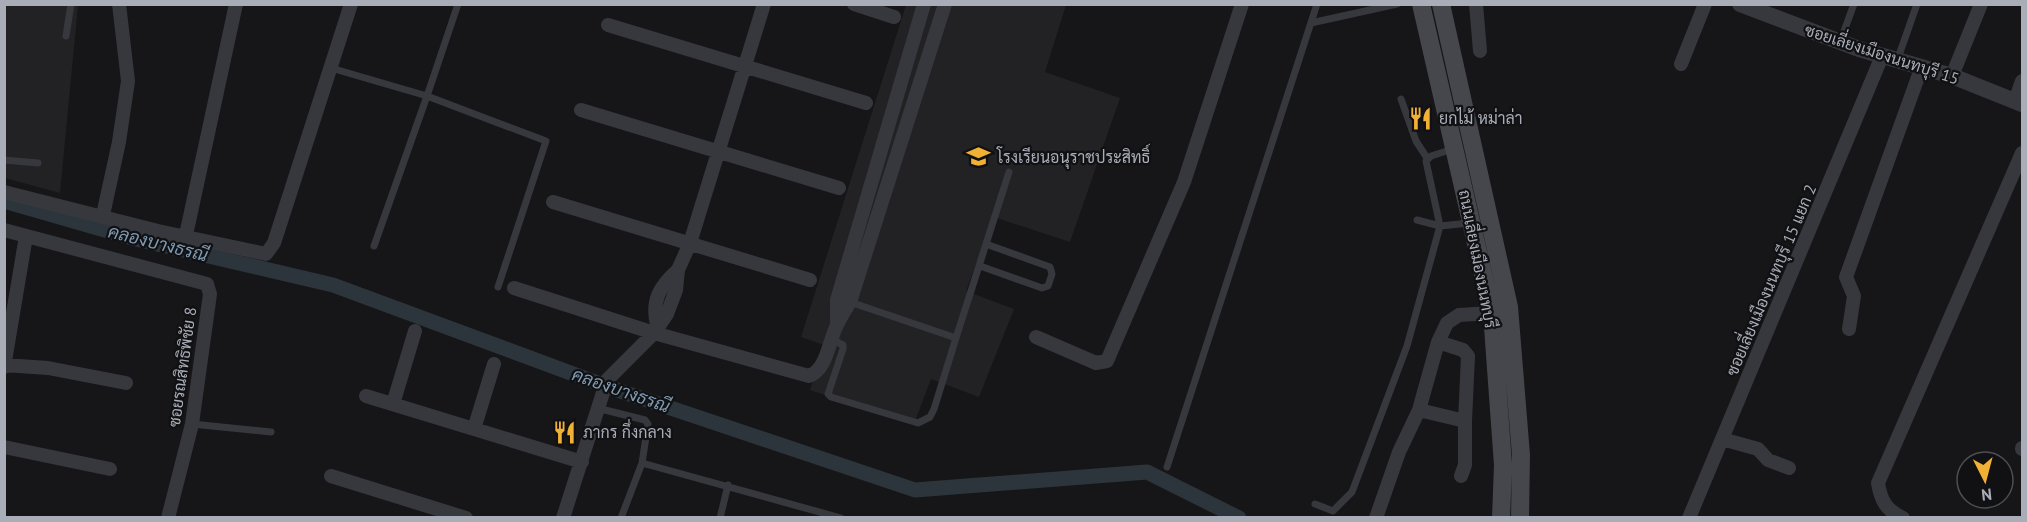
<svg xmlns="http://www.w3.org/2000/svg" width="2027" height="522" viewBox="0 0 2027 522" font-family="'PT Sans',Sarabun,sans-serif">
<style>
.built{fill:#222225}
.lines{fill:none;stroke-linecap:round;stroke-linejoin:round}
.canal{stroke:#2c353c;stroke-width:15}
.service{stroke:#37383d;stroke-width:7}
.minor{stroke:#37383d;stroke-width:14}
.tertiary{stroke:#37383d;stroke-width:16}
.secondary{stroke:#45474d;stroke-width:18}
.labels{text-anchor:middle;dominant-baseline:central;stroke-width:4.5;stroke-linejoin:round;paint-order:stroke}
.street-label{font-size:16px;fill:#a8adb8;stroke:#111113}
.poi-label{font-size:16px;fill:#a8adb8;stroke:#111113;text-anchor:start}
.water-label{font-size:18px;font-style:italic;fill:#7f9bb3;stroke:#111113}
</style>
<rect width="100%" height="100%" fill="#161618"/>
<!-- built -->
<path class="built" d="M4 5H78L60 193 5 178Z
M906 5H1066L1045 72 1120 98 1070 242 994 217 966 291 1014 309 979 397 931 379 914 424 810 390 824 345 801 337Z"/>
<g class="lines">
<!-- canal -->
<path class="canal" d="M4 201 136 239 333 285 611 388 915 490 1147 472 1239 518"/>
<!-- service -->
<path class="service" d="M1311 23 1397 4
M66 36 71 4
M1840 42 1854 4
M1898 58 1917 4
M331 68 427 96 458 4
M1401 99 1416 141 1427 158
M4 160 38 163
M1417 220 1440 226 1470 223
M374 246 427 96 546 141 498 287
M980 266 1042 288 1048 286 1052 274 1050 267 986 244
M850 302 956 338 1009 172
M831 339 843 345V349L828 394 831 397 918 423 930 417 934 409 956 338
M597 408 645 420 648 424 642 463 621 518
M192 424 271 432
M642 463 841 518
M1167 467 1317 4
M1315 504 1333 511 1352 492 1407 346 1440 226 1426 161 1431 156 1453 149
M720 518 728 485"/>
<!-- minor -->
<path class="minor" d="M854 4 894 17
M1476 4 1480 51
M608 25 866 103
M1681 64 1705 4
M1952 76 1981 4
M2015 101 2022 81
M581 110 839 188
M4 192 158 231 266 254 274 243 351 4
M553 202 810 280
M103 215 119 142 128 81 119 4
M4 230 207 284 210 294 192 424 168 518
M186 235 236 4
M514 288 654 333 809 376C828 369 829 338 838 323 841 316 846 309 850 302L945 4
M837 321V300L924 4
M657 325C651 300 660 286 678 270
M1849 329 1854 296 1846 277 1922 66
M1036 337 1096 363 1107 361 1184 182 1242 4
M1438 342 1463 350 1468 356 1465 421
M4 365 48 368 126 383
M4 367 26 236
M366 396 582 462
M393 404 415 331
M1419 410 1465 421V465L1461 476
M474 429 494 364
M1722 439 1758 449 1768 460 1789 468
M4 447 110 469
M2022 449V448
M331 476 466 518
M563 518 607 380 654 333 667 314 676 290 678 270 690 243 764 4
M1376 518 1399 452 1419 410 1438 342 1447 323 1459 315 1492 313
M1689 518 1882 56
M1903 518C1886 510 1881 501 1878 483L2022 153"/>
<!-- tertiary -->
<path class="tertiary" d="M1740 4 1859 49 1952 76 2022 104"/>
<!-- secondary -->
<path class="secondary" d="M1421 4 1492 313 1503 465 1501 518
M1441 4 1509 307 1521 455 1520 518"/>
</g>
<!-- icons -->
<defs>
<symbol id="restaurant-bare" viewBox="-9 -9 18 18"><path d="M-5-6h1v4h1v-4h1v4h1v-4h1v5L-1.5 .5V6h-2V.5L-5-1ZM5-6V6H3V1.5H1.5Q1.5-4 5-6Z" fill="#f2b134" stroke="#111113" stroke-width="2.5" paint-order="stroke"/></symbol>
<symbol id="school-bare" viewBox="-9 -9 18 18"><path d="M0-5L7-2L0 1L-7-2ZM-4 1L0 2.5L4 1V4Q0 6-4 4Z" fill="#f2b134" stroke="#111113" stroke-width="2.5" paint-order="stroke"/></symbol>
</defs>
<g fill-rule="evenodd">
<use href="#restaurant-bare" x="1404" y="102" width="33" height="33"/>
<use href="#school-bare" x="962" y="140" width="33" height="33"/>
<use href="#restaurant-bare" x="548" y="416" width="33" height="33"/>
</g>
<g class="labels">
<!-- street labels -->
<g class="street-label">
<text transform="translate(1882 54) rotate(18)">ซอยเลี่ยงเมืองนนทบุรี 15</text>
<text transform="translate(1478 259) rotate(79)">ถนนเลี่ยงเมืองนนทบุรี</text>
<text transform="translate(1771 280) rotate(-67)">ซอยเลี่ยงเมืองนนทบุรี 15 แยก 2</text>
<text transform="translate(182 367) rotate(-82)">ซอยรณสิทธิพิชัย 8</text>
</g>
<!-- poi labels -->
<g class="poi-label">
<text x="1439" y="118">ยกไม้ หม่าล่า</text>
<text x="997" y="157">โรงเรียนอนุราชประสิทธิ์</text>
<text x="583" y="432">ภากร กึ่งกลาง</text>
</g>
<!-- water labels -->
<g class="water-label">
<text transform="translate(158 243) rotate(14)">คลองบางธรณี</text>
<text transform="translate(621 390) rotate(19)">คลองบางธรณี</text>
</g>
</g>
<!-- border -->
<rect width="2027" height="522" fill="none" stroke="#a8adb8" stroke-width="12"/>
<!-- north arrow -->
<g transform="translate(1985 480) rotate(174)"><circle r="28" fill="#111113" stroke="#4d4f55" stroke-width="1.5"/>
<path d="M0-4.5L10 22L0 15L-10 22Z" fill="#f2b134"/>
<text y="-9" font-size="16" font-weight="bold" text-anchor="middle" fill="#a8adb8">N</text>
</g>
</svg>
